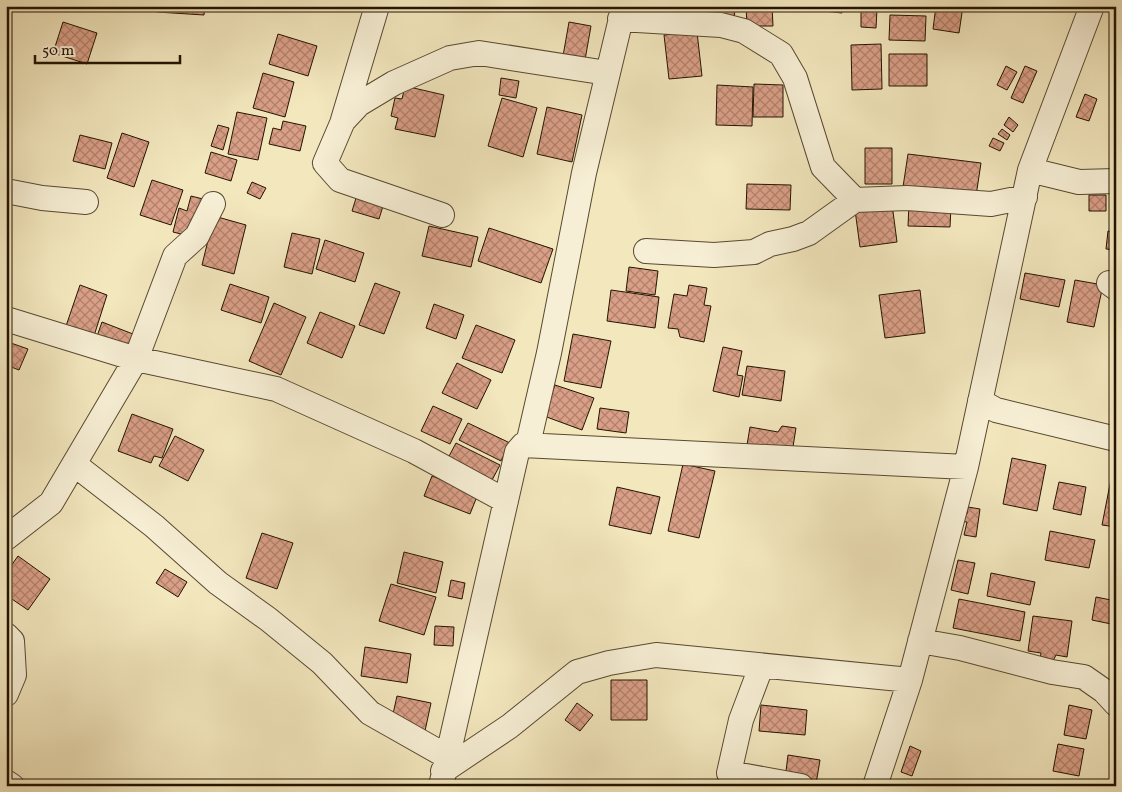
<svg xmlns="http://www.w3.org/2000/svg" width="1122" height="792" viewBox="0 0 1122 792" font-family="Vollkorn,serif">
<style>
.building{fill:url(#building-cross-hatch);stroke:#241400}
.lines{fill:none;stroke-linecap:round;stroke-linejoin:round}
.street-casing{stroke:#584930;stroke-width:26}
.street{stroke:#f7efd5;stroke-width:24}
</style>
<defs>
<pattern id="building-cross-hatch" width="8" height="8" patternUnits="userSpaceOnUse" patternTransform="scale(1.25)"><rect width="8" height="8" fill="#da9f87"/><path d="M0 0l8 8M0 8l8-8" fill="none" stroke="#b1806c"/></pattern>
</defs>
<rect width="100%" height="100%" fill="#f3e7be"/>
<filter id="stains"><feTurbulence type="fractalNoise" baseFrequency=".004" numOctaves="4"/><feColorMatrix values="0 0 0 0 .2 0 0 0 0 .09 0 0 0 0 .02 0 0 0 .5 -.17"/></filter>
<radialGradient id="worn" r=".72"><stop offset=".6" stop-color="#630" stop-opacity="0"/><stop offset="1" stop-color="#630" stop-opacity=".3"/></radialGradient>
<!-- building -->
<path class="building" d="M157 6H205L204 15 157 12Z
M531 6H553V11L531 9Z
M672 6H700L701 20 673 22Z
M712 6H735L734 24 711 22Z
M746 6H772L773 26H747Z
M807 6H842V13L806 9Z
M936 6H963L959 33 933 29Z
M861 9H877L876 28 861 27Z
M890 15 926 16 925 41 889 40Z
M63 22 97 33 87 64 53 53Z
M569 22 591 26 585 60 563 56Z
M697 32 702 76 669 79 664 35Z
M278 34 317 46 308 76 269 64Z
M881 44 882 89 852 90 851 45Z
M889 54H927V86H889Z
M1006 66 1017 72 1007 90 997 85Z
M1025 66 1037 71 1023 103 1011 98Z
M263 73 294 82 285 117 253 108Z
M501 78 519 81 516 98 499 95Z
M754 84 783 85V117H753Z
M717 85 753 87 752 126 716 125Z
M405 86 444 95 435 137 395 129 398 118 391 116 395 98 402 99Z
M1085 94 1097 99 1089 121 1076 117Z
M502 98 537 108 523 157 488 146Z
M547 107 582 115 572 162 537 154Z
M237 112 267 118 258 160 228 154Z
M1009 117 1018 125 1013 132 1004 125Z
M283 121 306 126 300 151 269 144 273 128 281 130Z
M218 125 229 128 223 150 211 146Z
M1002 129 1010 135 1007 140 998 134Z
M122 133 149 142 134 187 107 178Z
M80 135 112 143 105 169 73 161Z
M993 138 1004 143 1000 151 989 146Z
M865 148H892V184H865Z
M211 152 237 160 231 181 205 173Z
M908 154 981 163 976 196 903 187Z
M152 180 183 190 171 225 140 215Z
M252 182 266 188 260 199 247 193Z
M747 184 791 185 790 210 746 209Z
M357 195 384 203 379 219 352 211Z
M1089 195H1106V211H1089Z
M191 196 203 199 193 237 173 232 179 208 187 211Z
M892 204 897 242 860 247 855 210Z
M909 204 951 206 950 227 908 226Z
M214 216 246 225 234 274 202 265Z
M429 226 478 237 471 267 422 256Z
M489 228 553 249 541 283 478 261Z
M1108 231 1116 232V250L1106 249Z
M292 233 320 239 312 274 284 267Z
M325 240 364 253 355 282 316 269Z
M629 267 658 271 655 295 626 291Z
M1025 273 1065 280 1059 307 1020 299Z
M1075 280 1103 285 1094 327 1067 322Z
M375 283 400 292 384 334 359 325Z
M230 284 269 297 261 323 221 310Z
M80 285 107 295 93 339 65 329Z
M689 285 707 288 704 305 711 306 704 342 680 337 678 329 668 328 674 294 687 296Z
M611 290 659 297 655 328 607 321Z
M920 290 925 333 885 338 879 295Z
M274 303 306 317 281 375 249 361Z
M434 304 464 315 456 339 426 328Z
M320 312 355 326 342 358 307 343Z
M102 322 133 334 126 351 96 339Z
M476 325 515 340 502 373 462 358Z
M573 334 611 341 601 388 564 381Z
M8 342 28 349 19 370 6 365Z
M723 347 742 351 737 375 743 376 739 397 713 391Z
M457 363 491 380 477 409 442 393Z
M747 366 785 371 781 401 742 395Z
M555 385 594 398 582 430 544 416Z
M433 406 462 419 450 444 421 431Z
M600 408 629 412 626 433 597 429Z
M132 414 173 429 162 458 154 456 151 463 118 451Z
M468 423 510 443 501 461 459 440Z
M782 426 796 428 792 453 747 445 750 427 778 432Z
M175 436 204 450 188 481 159 466Z
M456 443 500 465 491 482 447 460Z
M1012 458 1046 465 1037 511 1003 504Z
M683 464 715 471 699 538 668 531Z
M1112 474 1116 475V527L1102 525Z
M432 476 478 494 470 514 424 496Z
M1059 482 1086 487 1081 515 1053 509Z
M617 487 660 497 651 534 609 525Z
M968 507 980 509 976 537 964 535 967 522 958 521 959 512 967 514Z
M1050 531 1095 540 1089 568 1045 560Z
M262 533 293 543 277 589 246 578Z
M404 552 443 562 436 593 397 583Z
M18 556 50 579 28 610 6 595V573Z
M958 560 975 563 968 594 951 590Z
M165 569 187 582 178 597 156 583Z
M991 573 1035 582 1030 605 987 596Z
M451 580 465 583 462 599 448 596Z
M391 584 436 597 424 635 379 621Z
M1096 597 1116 601V625L1092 620Z
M959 599 1025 612 1020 641 953 628Z
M1033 616 1072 621 1067 657 1056 655 1053 661 1040 659 1041 653 1028 651Z
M435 626 454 627 453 646 434 645Z
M365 647 411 654 407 683 361 676Z
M611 680H647V720H611Z
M397 696 431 703 425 731 391 723Z
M577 703 593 715 580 731 565 720Z
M761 705 807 710 805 735 759 731Z
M1069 705 1092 710 1086 739 1064 735Z
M1058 744 1084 749 1079 776 1053 771Z
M910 746 921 751 912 776 901 772Z
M788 755 820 760 816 784 785 779Z
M897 780 916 786H895Z"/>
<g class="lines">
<defs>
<path id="street" d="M620 19 721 25 744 31 781 54 795 78 823 167 855 200 809 233 793 239 770 244 754 252 714 255 646 251
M343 120 377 6
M1030 170 1079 182 1116 181
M6 191 42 198 86 202
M855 200 907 198 991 204 1025 197
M442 215 340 180 325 163 343 121 359 104 394 83 450 58 479 53 607 73
M1109 283 1116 288
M6 319 136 359 276 389 414 451 506 501
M980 401 996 410 1116 439
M528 444 549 353 584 173 624 6
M74 464 154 526 218 583 268 619 322 663 370 713 446 756
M6 538 51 503 136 359 175 256 197 236 213 204
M6 635 12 641 14 675 6 694
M920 641 960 648 1052 672 1084 677 1104 691 1116 704
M761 667 741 720 729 773 801 786
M443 771 510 726 577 672 609 663 656 655 910 680
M6 782 12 786
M441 786 517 452 523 445 966 467
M875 786 910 680 966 467 1030 170 1092 6"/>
</defs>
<!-- street casing -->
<use href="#street" class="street-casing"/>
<!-- street -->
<use href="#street" class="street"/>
</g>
<!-- margin -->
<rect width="1122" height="792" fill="none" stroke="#f3e7be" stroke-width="25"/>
<rect x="8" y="8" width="1107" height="777" fill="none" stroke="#241400" stroke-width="2.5"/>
<rect x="12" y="12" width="1097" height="767" fill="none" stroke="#241400"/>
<!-- scale -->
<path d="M35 55v8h145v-8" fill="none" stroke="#241400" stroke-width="2.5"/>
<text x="42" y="55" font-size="15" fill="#241400" stroke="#f7efd5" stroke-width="4" paint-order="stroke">50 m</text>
<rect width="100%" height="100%" filter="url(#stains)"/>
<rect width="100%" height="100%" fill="url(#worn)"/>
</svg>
